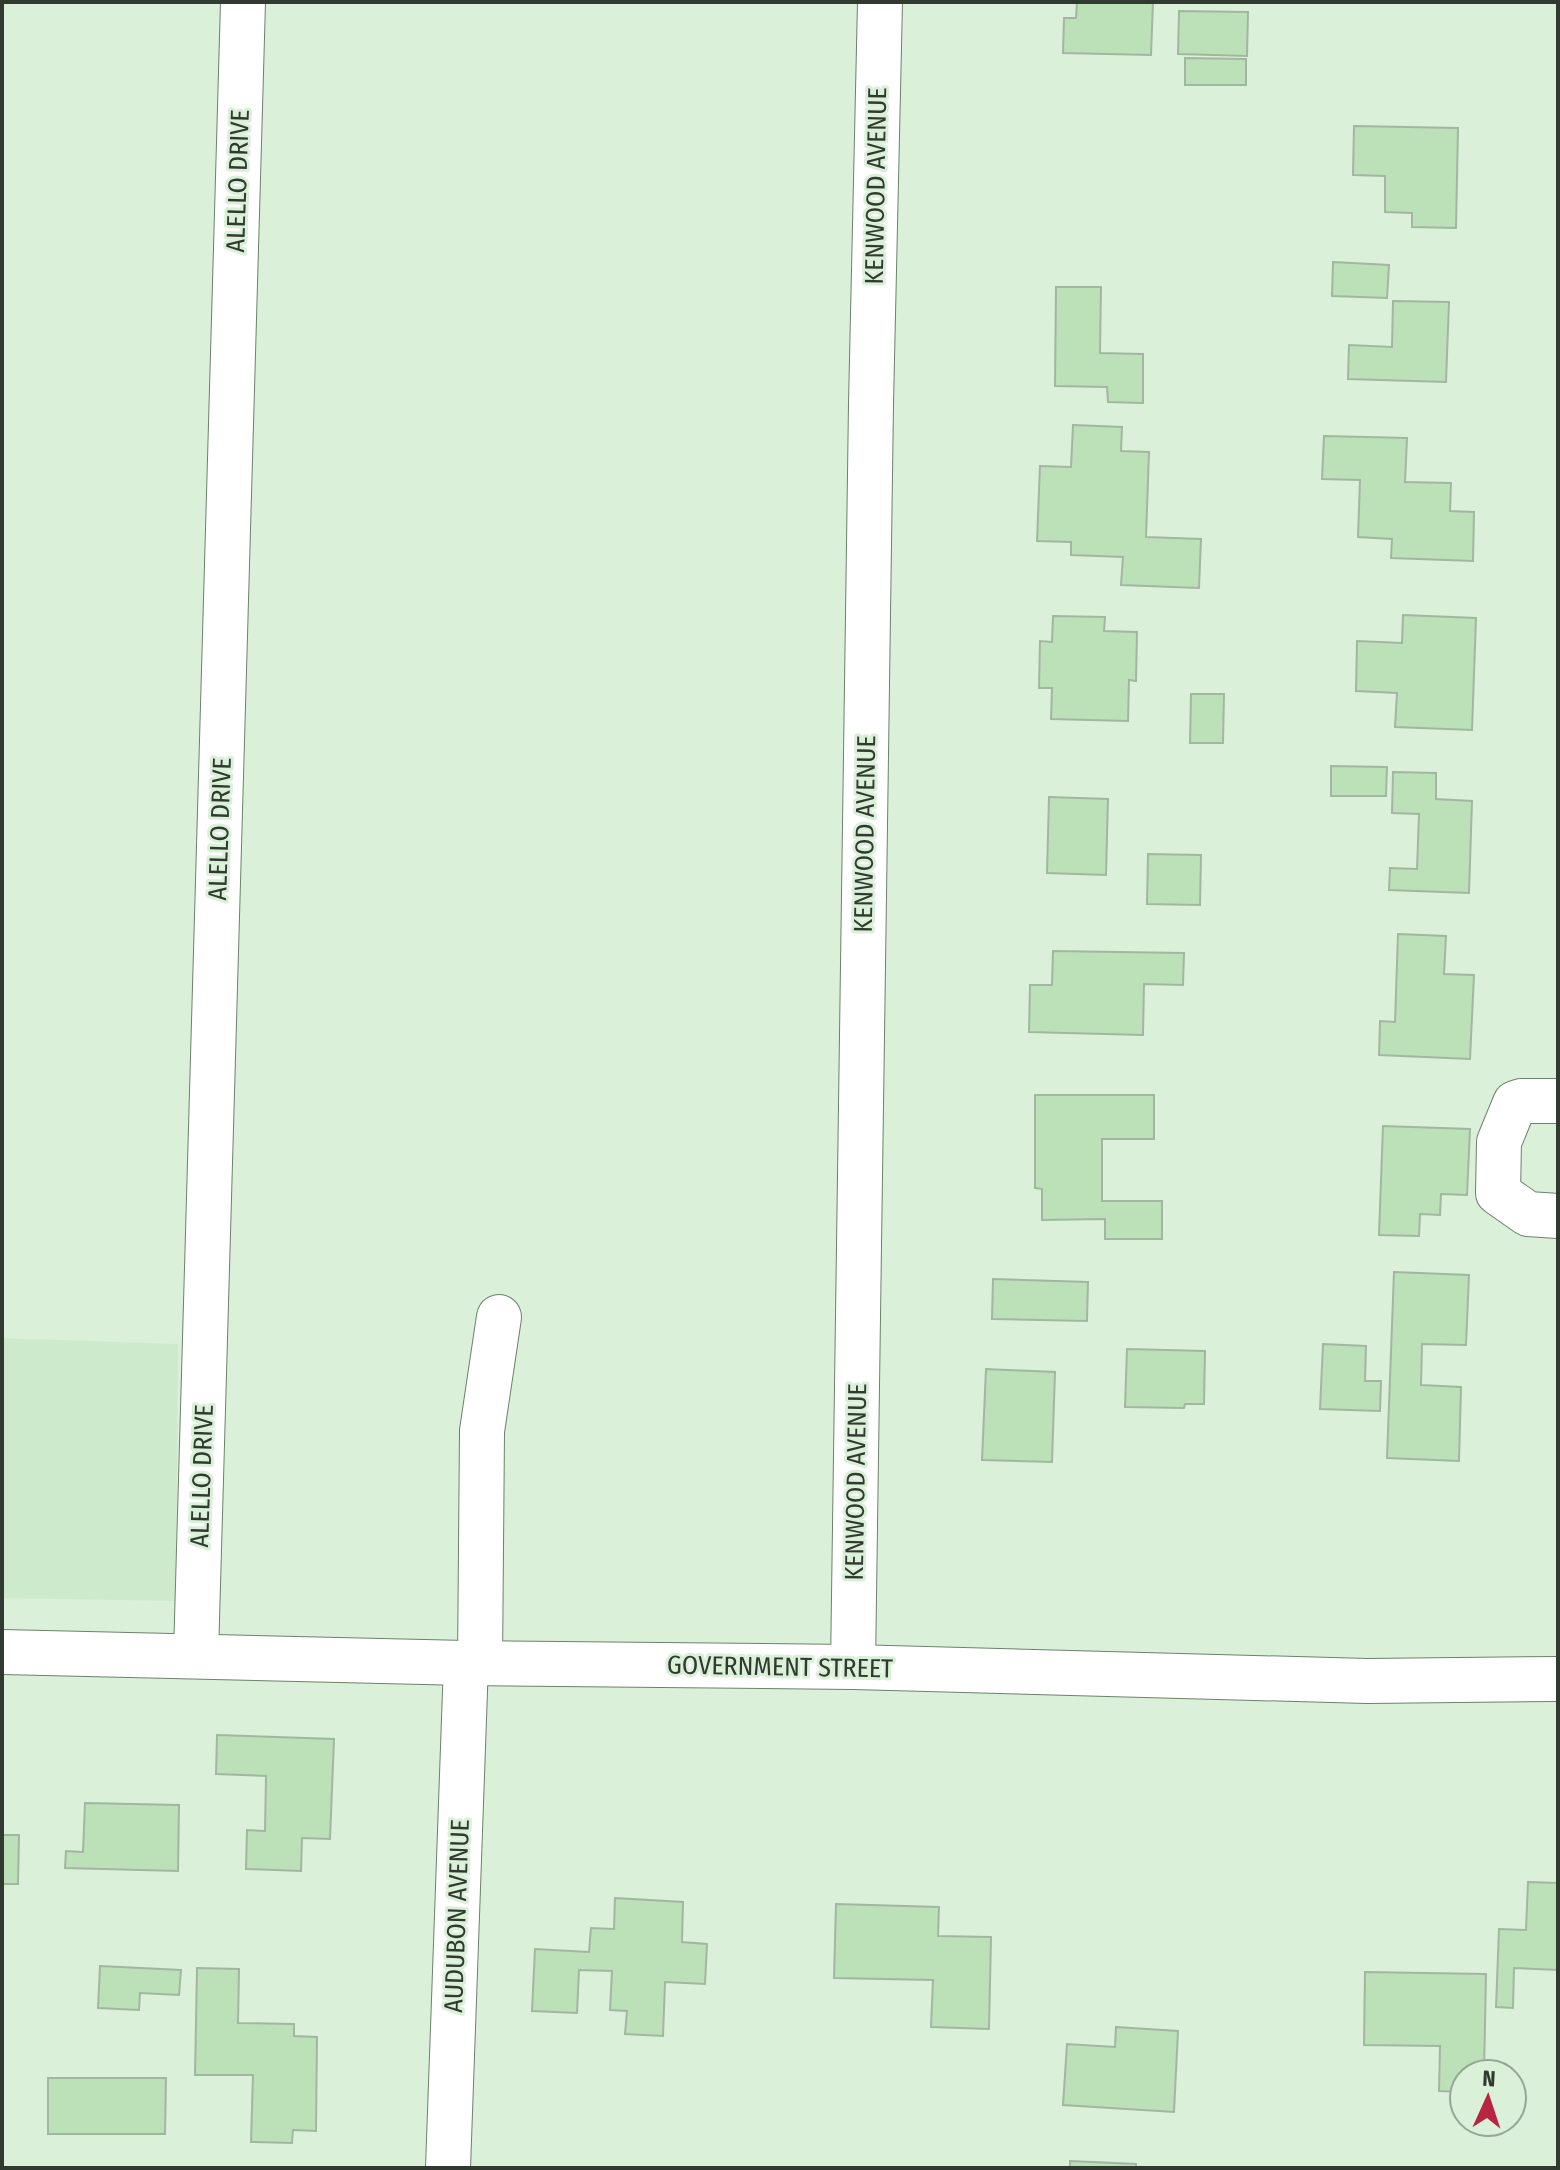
<svg xmlns="http://www.w3.org/2000/svg" width="1560" height="2170" viewBox="0 0 1560 2170" font-family="'Fira Sans Condensed',sans-serif">
<style>
.built{fill:#ceeacc}
.building{fill:#bce0b8;stroke:#a2b7a0;stroke-width:2}
.lines{fill:none;stroke-linecap:round;stroke-linejoin:round}
.minor-casing{stroke:#6d816c;stroke-width:46}
.major-casing{stroke:#6d816c;stroke-width:46}
.minor{stroke:#fff;stroke-width:44}
.major{stroke:#fff;stroke-width:44}
.labels{text-anchor:middle;dominant-baseline:central;stroke-width:6;stroke-linejoin:round;paint-order:stroke}
.street-label{font-size:26px;fill:#313a30;stroke:#dbf0d9}
</style>
<rect width="100%" height="100%" fill="#dbf0d9"/>
<!-- built -->
<path class="built" d="M2 1338 178 1344 176 1601 2 1598Z"/>
<!-- building -->
<path class="building" d="M1077 2H1153L1151 55 1063 53 1064 18H1076Z
M1179 11 1248 12 1247 56 1178 54Z
M1185 58 1246 59V85H1185Z
M1354 126 1458 128 1456 228 1412 227V213L1385 212V176L1353 175Z
M1333 262 1389 265 1387 298 1332 296Z
M1056 287H1101L1100 353 1143 354V403L1108 402 1107 387 1055 386Z
M1393 301 1449 302 1446 382 1348 379 1349 345 1392 347Z
M1073 425 1122 427 1121 451 1149 452 1146 537 1201 539 1199 588 1121 585 1123 557 1071 555V542L1037 541 1040 466 1071 467Z
M1324 436 1407 438 1405 482 1451 483 1450 511 1474 512 1473 561 1391 558 1392 539 1358 537 1360 480 1322 479Z
M1403 615 1476 618 1472 730 1395 727 1397 693 1356 691 1357 641 1402 643Z
M1053 616 1105 617 1104 631 1137 632 1136 681 1129 680 1128 721 1051 719 1052 688H1039L1040 641 1052 642Z
M1191 694H1224L1223 743H1190Z
M1331 766 1387 767 1386 796H1331Z
M1393 772 1436 773V799L1472 801 1469 893 1389 890 1390 868 1417 869 1419 814 1392 813Z
M1049 797 1108 799 1106 875 1047 873Z
M1148 854 1201 855 1200 905 1147 904Z
M1398 934 1446 936 1444 974 1474 975 1470 1059 1379 1055 1380 1021 1395 1022Z
M1053 951 1184 953 1183 985 1144 984 1143 1035 1029 1032 1030 985H1052Z
M1035 1095H1154V1139H1102V1201H1162V1239H1105V1219L1042 1220V1189L1035 1188Z
M1383 1126 1470 1129 1467 1195 1441 1194 1440 1215 1420 1214 1419 1236 1379 1235Z
M1394 1272 1469 1275 1466 1345 1422 1344 1421 1385 1461 1387 1459 1461 1387 1458Z
M993 1279 1088 1282 1087 1321 992 1319Z
M1323 1344 1366 1346 1365 1381H1381L1380 1411 1320 1409Z
M1127 1349 1205 1351 1204 1404H1185L1184 1408 1125 1407Z
M986 1369 1055 1372 1052 1462 982 1460Z
M217 1735 334 1739 330 1839 302 1838 301 1871 246 1869 247 1830 265 1831 266 1776 216 1774Z
M85 1803 179 1805 178 1871 65 1868 66 1851 83 1852Z
M2 1835H19L18 1884H2Z
M1528 1882 1558 1883V1970L1514 1968 1513 2008 1496 2007 1499 1929 1526 1930Z
M615 1898 683 1902 682 1942 707 1944 705 1984 665 1982 663 2036 625 2034 627 2011 610 2010 612 1971 579 1970 577 2013 532 2011 535 1949 589 1952 591 1928 614 1929Z
M836 1904 939 1907 938 1936 991 1937 989 2029 931 2027 933 1980 834 1978Z
M100 1966 181 1970 179 1995 140 1993 139 2010 98 2008Z
M197 1968 239 1969 238 2023 294 2024V2036L317 2037 316 2131 293 2130 292 2143 251 2142 253 2075H195Z
M1365 1972 1486 1974 1484 2074H1464V2092L1439 2091 1440 2046 1364 2045Z
M1116 2027 1178 2031 1174 2112 1063 2105 1067 2044 1115 2047Z
M48 2078H166L165 2134H48Z
M1070 2161 1136 2164V2168H1070Z"/>
<g class="lines">
<defs>
<path id="minor" d="M1558 1101H1521L1515 1103 1499 1142 1498 1193 1528 1214 1558 1216
M196 1655 243 2
M480 1664 482 1431 499 1317
M853 1667 871 404 880 2
M448 2168 466 1663"/>
<path id="major" d="M2 1652 466 1663 853 1667 1367 1681 1558 1679"/>
</defs>
<!-- minor casing -->
<use href="#minor" class="minor-casing"/>
<!-- major casing -->
<use href="#major" class="major-casing"/>
<!-- minor -->
<use href="#minor" class="minor"/>
<!-- major -->
<use href="#major" class="major"/>
</g>
<g class="labels">
<!-- street labels -->
<g class="street-label">
<text transform="translate(238 181) rotate(-88)">ALELLO DRIVE</text>
<text transform="translate(876 186) rotate(-89)">KENWOOD AVENUE</text>
<text transform="translate(220 829) rotate(-88)">ALELLO DRIVE</text>
<text transform="translate(865 834) rotate(-89)">KENWOOD AVENUE</text>
<text transform="translate(202 1476) rotate(-88)">ALELLO DRIVE</text>
<text transform="translate(856 1482) rotate(-89)">KENWOOD AVENUE</text>
<text transform="translate(780 1667) rotate(1)">GOVERNMENT STREET</text>
<text transform="translate(457 1916) rotate(-88)">AUDUBON AVENUE</text>
</g>
</g>
<!-- border -->
<rect width="1560" height="2170" fill="none" stroke="#313a30" stroke-width="8"/>
<!-- north arrow -->
<g transform="translate(1488 2098) rotate(3)"><circle r="38" fill="#dbf0d9" stroke="#97a795" stroke-width="2"/>
<path d="M0-6L14 30L0 20L-14 30Z" fill="#b72540"/>
<text y="-12" font-size="22" font-weight="bold" text-anchor="middle" fill="#313a30">N</text>
</g>
</svg>
